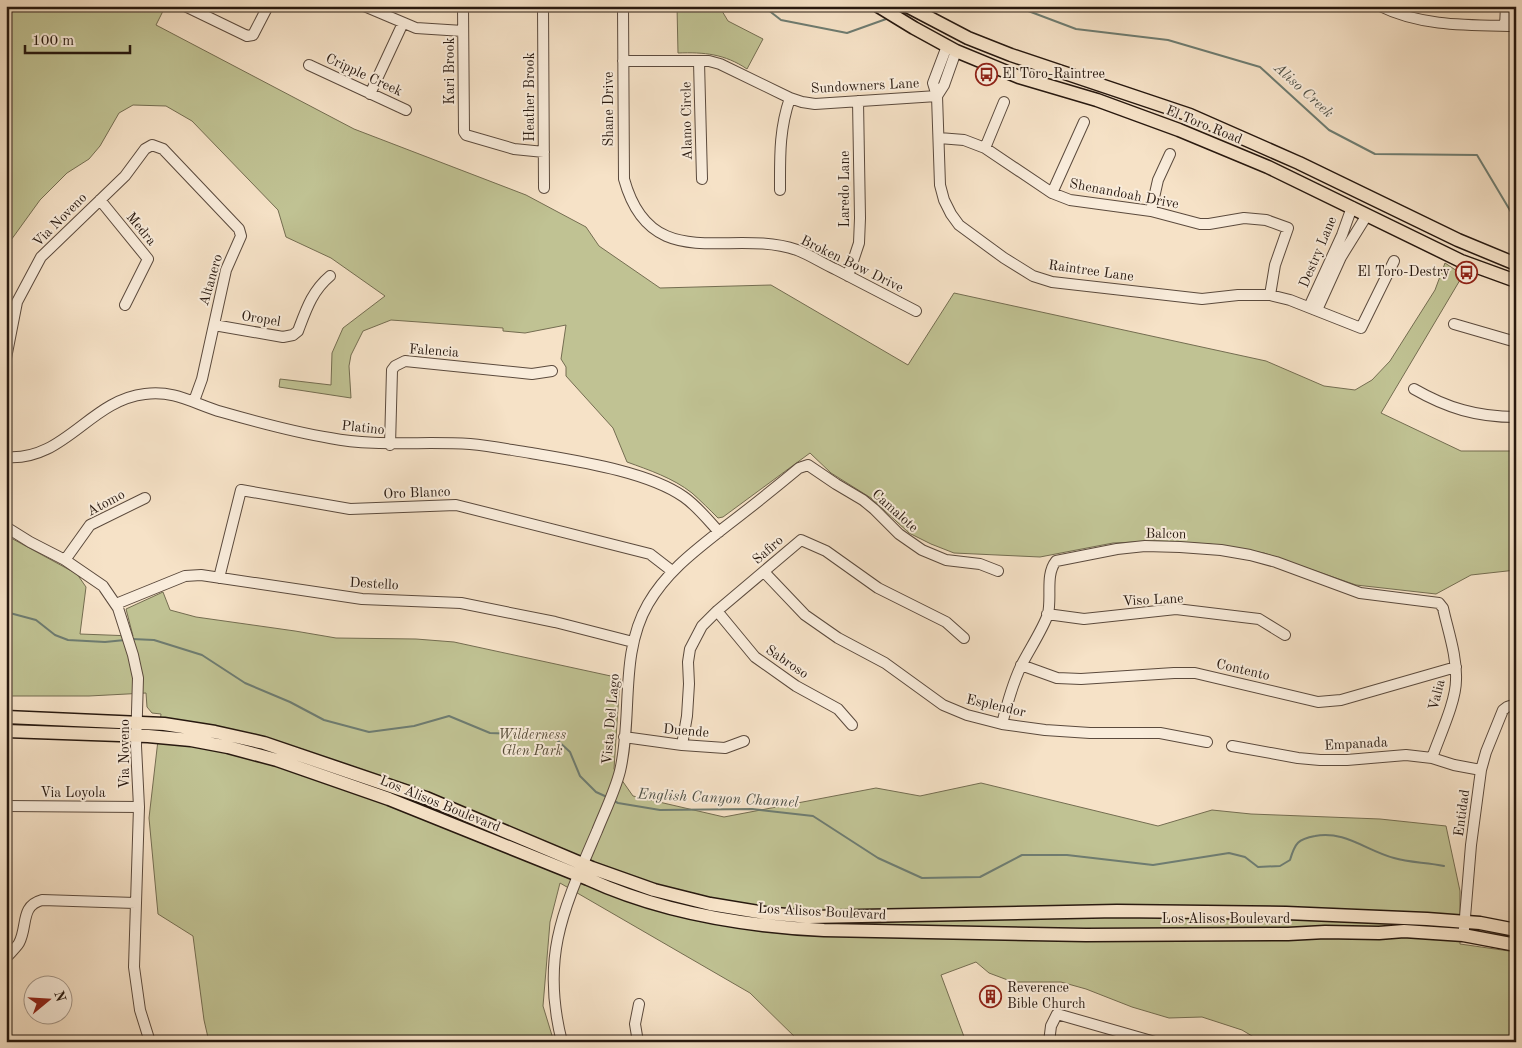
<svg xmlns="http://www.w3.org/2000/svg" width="1522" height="1048" viewBox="0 0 1522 1048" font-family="'Old Standard TT',serif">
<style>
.green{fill:#c0c293;stroke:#746d51}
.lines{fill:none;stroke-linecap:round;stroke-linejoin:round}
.stream{stroke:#6e7c71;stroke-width:2}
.minor-casing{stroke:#5b4a3d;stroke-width:12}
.major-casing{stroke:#27180f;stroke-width:15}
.minor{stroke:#f9ecdb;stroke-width:10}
.major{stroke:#f6e2c7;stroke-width:12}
.labels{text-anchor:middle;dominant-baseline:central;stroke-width:4;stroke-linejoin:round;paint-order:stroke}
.street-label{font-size:14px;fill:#27180f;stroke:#f9ecdb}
.poi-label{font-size:14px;fill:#27180f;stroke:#f9ecdb;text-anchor:start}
.park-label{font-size:14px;font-style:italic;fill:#554b37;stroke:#f9ecdb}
.water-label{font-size:15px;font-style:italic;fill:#505248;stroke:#f9ecdb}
</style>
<rect width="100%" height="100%" fill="#f6e2c7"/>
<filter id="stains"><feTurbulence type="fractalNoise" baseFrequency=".004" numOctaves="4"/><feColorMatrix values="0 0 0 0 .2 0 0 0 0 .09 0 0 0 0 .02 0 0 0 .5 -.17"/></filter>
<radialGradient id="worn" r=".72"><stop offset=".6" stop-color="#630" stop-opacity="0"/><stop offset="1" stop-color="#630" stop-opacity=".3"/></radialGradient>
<!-- green -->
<path class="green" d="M6 6H170L165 7 156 25 354 129 526 195 586 227 599 246 660 288 771 285 908 365 954 293 1266 361 1324 386 1355 390 1372 380 1390 361 1435 290 1445 263 1463 275 1381 413 1461 451H1516V570L1471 575 1436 594 1356 585 1264 553 1210 544 1157 541 1113 543 1040 557 954 553 931 544 909 533 871 498 831 473 810 453 723 517 718 518C710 510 701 501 692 493 673 478 649 470 627 462L613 428 566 376V367L561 359 566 325 525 333 503 331V328L391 320 363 331 351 355 349 366 351 398 279 387 280 379 331 385 332 353 343 328 385 296 331 258 286 237 278 210 192 121 166 106 133 105 119 113 100 146 89 159 67 173 40 200 6 247Z
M677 6H719L728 21 763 39 747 69C725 54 704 52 678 53Z
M6 533 11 538 77 574 86 587 80 634 133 636 126 609 163 592 170 610 196 617 295 631 336 638 416 639 454 642 620 678 614 769 633 796 724 817 876 788 920 796 981 783 1158 826 1212 810 1251 814 1380 819 1446 826 1460 891V944L1516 952V1042H1269L1257 1039 1242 1030 1202 1017 1169 1018 1132 1007 1086 989 1061 982H1013L989 973 976 962 941 975 966 1042H800L750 993 560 883 550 922 543 1006 554 1042H209L204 1020 193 936 158 914 149 818 161 714 152 713 147 707 146 693 89 696H6Z"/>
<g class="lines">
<!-- stream -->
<path class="stream" d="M763 6 781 20 847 33 889 18
M1015 6 1076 29 1168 40 1260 67 1329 130 1375 154 1477 155 1511 212 1516 214
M6 612 36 620 55 635 68 640 105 642 125 640
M132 639 154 640 202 655 245 683 290 702 324 720 369 732 414 726 449 716 490 733 542 735 556 739 570 752 580 776 596 792 607 797
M614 801 618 803 660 810 752 809 813 816 878 858 922 878 980 877 1022 855H1067L1153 865 1229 853 1245 857 1258 867 1280 866 1290 860C1295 843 1298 839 1315 836 1344 830 1367 851 1394 858 1410 863 1427 862 1444 866"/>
<defs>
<path id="minor" d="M185 6 247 36 253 35 268 6
M364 6 416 28 463 31
M463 6 464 132 466 135 514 149 544 152
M543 6 544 188
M623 6 624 179C651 277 730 227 797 250 810 255 822 263 835 269 862 283 889 297 916 311
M1380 6C1422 27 1470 25 1516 26
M1505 26 1506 6
M947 46 933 83 937 96 940 185 944 200 951 214 959 225 1004 258 1033 276 1052 282 1202 299 1238 295H1270L1290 300 1361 328 1394 261
M623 61H709L720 64 790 98 802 102 815 104 937 96
M699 62 702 179
M309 65 406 110
M370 94 403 23
M937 96 944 85 956 51
M939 138 964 140 985 148 1052 193 1070 200 1151 211 1200 224H1209L1244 218 1266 220 1288 228 1275 265 1270 295
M985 148 1004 102
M780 190C780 157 779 130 790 98
M1052 193 1084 122
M100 200 148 259 125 305
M1151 211 1158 180 1170 154
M848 276 859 243 860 218 858 101
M1309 307 1342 235 1352 207
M1317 310 1341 257 1367 215
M1454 324 1516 342
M214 325 283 337 293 335 298 331C306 310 312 291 330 276
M6 358 17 302 41 257 125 176 145 149 152 145 163 149 239 229 241 236 226 270 202 379 194 401
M1414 389C1447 408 1477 417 1516 417
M390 445 392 370 395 366 405 361 532 374 552 371
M6 457C64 462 90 400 145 394 176 390 194 404 222 412 257 422 293 432 330 438 376 447 423 441 470 444 491 446 511 450 531 453 576 461 647 471 684 497 697 506 708 520 719 532
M6 527 30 542 65 560 103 586 118 608 133 655 138 678 136 746 139 807 134 967 140 1010 150 1042
M65 560 90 525 145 498
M764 572 805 615 838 638 885 663 943 705 967 715 1002 724 1045 730 1090 733H1160L1207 742
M219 578 241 490 350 509 456 505 650 554 672 571
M116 604 185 576 201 575 362 599 461 603 555 622 633 642
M717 611 755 657 796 686 838 709 852 725
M1047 614 1084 619 1176 609 1259 619 1285 635
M1021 665 1057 678 1081 679 1174 673H1195L1318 702 1341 700 1456 667
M1002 724C1007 704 1012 685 1021 666 1029 650 1043 629 1048 614 1052 596 1045 575 1056 561L1117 549 1145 546 1180 547 1221 550 1250 555 1276 562 1360 593 1439 603 1443 608C1448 631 1457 656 1456 680 1456 702 1439 737 1432 758
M624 737 682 745 725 748 744 741
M682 745 687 716 689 684 688 662 690 649 702 626 717 611 801 540 826 551 878 588 946 622 964 638
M1232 746 1298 758 1320 760H1347L1406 755 1432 758 1454 765 1481 770
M6 806 139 807
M1464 929 1471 845 1481 770 1486 752 1503 710 1507 707 1516 704
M6 958C10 953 16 948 19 943 28 926 20 906 42 900L135 903
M562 1042C540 956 564 908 597 831 605 811 615 791 620 771 633 716 619 654 648 604 667 571 696 550 725 527 750 508 775 488 799 468L808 465 836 484 863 500 874 509 899 534 922 550 946 560 980 564 998 571
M638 1042 635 1024 639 1004
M1049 1042 1051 1026 1057 1014 1155 1042"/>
<path id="major" d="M878 6 914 28 956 51 1019 77 1097 100 1179 130 1268 167 1461 261 1516 281
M907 6 968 38 1011 55 1190 115 1299 163 1458 240 1516 264
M6 717 164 724 215 732 264 743 426 798 592 868 654 890 710 904 765 913 809 917 1117 911 1286 913 1427 919 1480 923 1516 930
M6 731 148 736 191 740 228 747 277 760 389 799 588 879C662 913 743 926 824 930L1086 935 1288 934 1325 932 1379 933 1404 931 1463 935 1516 945"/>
</defs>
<!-- minor casing -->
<use href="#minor" class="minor-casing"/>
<!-- major casing -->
<use href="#major" class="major-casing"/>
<!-- minor -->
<use href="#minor" class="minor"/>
<!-- major -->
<use href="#major" class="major"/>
</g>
<!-- icons -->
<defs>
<symbol id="bus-ring" viewBox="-11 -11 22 22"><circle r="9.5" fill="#f9ecdb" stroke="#8f2418" stroke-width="1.5"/><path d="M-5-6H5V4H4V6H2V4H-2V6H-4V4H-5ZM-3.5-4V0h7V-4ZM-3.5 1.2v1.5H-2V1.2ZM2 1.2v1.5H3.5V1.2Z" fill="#8f2418"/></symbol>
<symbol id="building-ring" viewBox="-11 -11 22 22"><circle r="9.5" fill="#f9ecdb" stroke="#8f2418" stroke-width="1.5"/><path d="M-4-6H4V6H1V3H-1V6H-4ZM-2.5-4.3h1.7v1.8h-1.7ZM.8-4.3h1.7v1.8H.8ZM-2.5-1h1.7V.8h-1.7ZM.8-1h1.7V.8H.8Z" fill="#8f2418"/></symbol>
</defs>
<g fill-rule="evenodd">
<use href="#bus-ring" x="974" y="62" width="25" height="25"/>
<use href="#bus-ring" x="1454" y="260" width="25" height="25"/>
<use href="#building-ring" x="978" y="984" width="25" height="25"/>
</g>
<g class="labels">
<!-- street labels -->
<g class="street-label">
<text transform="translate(450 71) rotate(-90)">Kari Brook</text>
<text transform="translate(364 75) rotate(25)">Cripple Creek</text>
<text transform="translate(865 86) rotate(-3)">Sundowners Lane</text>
<text transform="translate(530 97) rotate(-90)">Heather Brook</text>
<text transform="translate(609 109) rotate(-90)">Shane Drive</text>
<text transform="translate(687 121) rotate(-91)">Alamo Circle</text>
<text transform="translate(1204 125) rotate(22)">El Toro Road</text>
<text transform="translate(845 189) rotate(-90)">Laredo Lane</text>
<text transform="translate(1124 194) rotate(11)">Shenandoah Drive</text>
<text transform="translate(60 220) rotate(-45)">Via Noveno</text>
<text transform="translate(141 229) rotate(50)">Medra</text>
<text transform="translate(1318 252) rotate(-67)">Destry Lane</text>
<text transform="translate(852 264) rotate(26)">Broken Bow Drive</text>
<text transform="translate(1091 271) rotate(8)">Raintree Lane</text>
<text transform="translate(211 280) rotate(-74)">Altanero</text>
<text transform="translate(261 319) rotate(9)">Oropel</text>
<text transform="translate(434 351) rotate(4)">Falencia</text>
<text transform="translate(363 428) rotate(6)">Platino</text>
<text transform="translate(417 493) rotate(-2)">Oro Blanco</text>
<text transform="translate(106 503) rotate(-28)">Atomo</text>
<text transform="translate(895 511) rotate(42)">Camalote</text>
<text transform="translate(1166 534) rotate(1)">Balcon</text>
<text transform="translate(768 550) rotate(-41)">Safiro</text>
<text transform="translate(374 584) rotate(3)">Destello</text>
<text transform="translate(1153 600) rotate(-3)">Viso Lane</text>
<text transform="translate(787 662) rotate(34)">Sabroso</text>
<text transform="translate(1243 670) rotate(13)">Contento</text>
<text transform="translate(1437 695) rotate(-76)">Valia</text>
<text transform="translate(996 706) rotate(13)">Esplendor</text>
<text transform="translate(611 719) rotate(-85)">Vista Del Lago</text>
<text transform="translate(686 731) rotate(5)">Duende</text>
<text transform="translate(1356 744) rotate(-3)">Empanada</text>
<text transform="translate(125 754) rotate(-90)">Via Noveno</text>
<text x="73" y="793">Via Loyola</text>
<text transform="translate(440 804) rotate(22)">Los Alisos Boulevard</text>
<text transform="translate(1462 813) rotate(-82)">Entidad</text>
<text transform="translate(822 912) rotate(3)">Los Alisos Boulevard</text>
<text x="1226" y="919">Los Alisos Boulevard</text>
</g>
<!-- poi labels -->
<g class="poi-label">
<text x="1002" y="74">El Toro-Raintree</text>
<text x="1450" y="272" text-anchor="end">El Toro-Destry</text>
<text x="1007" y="988">Reverence<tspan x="1007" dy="16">Bible Church</tspan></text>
</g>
<!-- park labels -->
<g class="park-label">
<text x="532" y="735">Wilderness<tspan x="532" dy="16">Glen Park</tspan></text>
</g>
<!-- water labels -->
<g class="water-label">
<text transform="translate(1303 91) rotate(42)">Aliso Creek</text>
<text transform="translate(718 799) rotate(3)">English Canyon Channel</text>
</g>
</g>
<!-- margin -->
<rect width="1522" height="1048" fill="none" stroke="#f6e2c7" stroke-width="25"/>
<rect x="8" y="8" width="1507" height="1033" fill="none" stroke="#27180f" stroke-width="2.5"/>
<rect x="12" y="12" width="1497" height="1023" fill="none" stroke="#27180f"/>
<!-- north arrow -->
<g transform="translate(48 1000) rotate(72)"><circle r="24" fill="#f9ecdb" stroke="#a59789"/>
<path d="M0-4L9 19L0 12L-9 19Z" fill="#8f2418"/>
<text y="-8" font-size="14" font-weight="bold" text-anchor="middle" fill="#27180f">N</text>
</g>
<!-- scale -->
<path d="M25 45v8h105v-8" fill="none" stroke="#27180f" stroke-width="2.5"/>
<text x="32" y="45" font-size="15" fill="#27180f" stroke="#f9ecdb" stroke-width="4" paint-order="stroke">100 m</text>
<rect width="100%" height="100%" filter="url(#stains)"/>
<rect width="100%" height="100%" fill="url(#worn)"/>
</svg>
